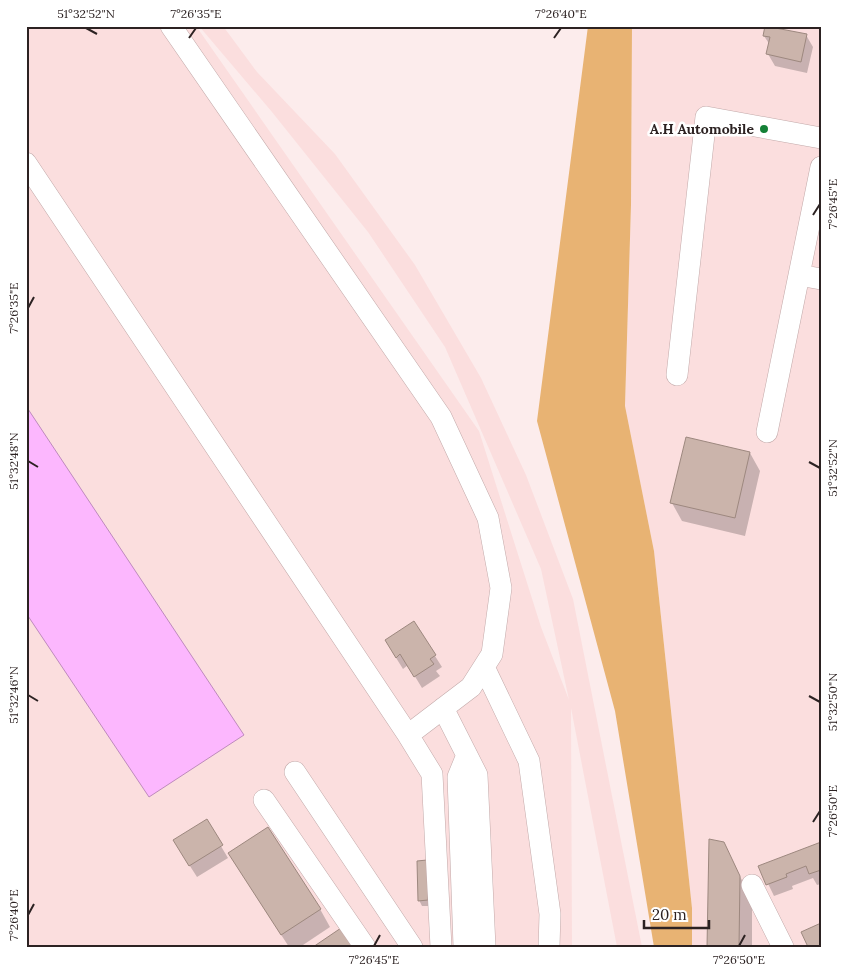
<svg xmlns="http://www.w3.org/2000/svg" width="847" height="973" viewBox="0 0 847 973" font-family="Lora,serif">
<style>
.built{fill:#fbdede}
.green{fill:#e8b373}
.water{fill:#fcb7fe;stroke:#be8abc}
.shadow{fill:#0003}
.building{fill:#cbb4ab;stroke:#9d887f}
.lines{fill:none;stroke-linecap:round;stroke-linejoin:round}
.minor-casing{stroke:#c2a9a9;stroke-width:22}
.minor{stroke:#fff;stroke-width:21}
.ticks{fill:none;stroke:#2c2222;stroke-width:2}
.poi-dot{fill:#148036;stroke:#fff;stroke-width:2}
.labels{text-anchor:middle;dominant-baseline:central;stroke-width:5;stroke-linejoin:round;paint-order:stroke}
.poi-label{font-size:14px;font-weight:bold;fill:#2c2222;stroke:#fff;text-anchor:end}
.neatline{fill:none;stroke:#2c2222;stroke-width:2}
.ticks-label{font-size:12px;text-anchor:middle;fill:#2c2222}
</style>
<rect width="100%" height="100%" fill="#fcecec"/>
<!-- built -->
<path class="built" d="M26 26H196L479 431 541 627 569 700 541 569 445 347 368 232 272 112 199 26H223L257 72 335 154 415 265 481 378 526 475 573 599 642 947H617L571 708 572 947H26Z
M632 26H821V947H692V908L654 551 625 406 631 205Z"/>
<!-- green -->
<path class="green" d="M588 26H632L631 205 625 406 654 551 692 908V947H654L615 711 537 421Z"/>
<!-- water -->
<path class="water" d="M26 406 244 735 149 797 26 613Z"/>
<!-- shadow -->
<path class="shadow" d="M806 35 813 47 807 73 775 66 768 54 770 45 764 36Z
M750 453 760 471 745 536 682 521 672 503Z
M393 653 435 656 442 667 436 671 440 676 422 688 408 665 403 669Z
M206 821 228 858 197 877 181 852Z
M723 843 752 900V947H708Z
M821 843V884L817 885 813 878 792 886 793 889 774 896 760 867Z
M229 854 320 909 330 927 300 947H289Z
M418 862 430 906H422L419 900Z"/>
<!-- building -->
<path class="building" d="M765 26 807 34 801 62 766 54 770 37 763 36Z
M686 437 750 452 735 518 670 503Z
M414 621 436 655 430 659 434 664 414 677 400 654 396 658 385 640Z
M207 819 223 845 189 866 173 840Z
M268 827 321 909 281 935 228 853Z
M709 839 724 842 740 876 739 947H707Z
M821 842V870L809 874 806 866 786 874 787 877 766 885 758 866Z
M427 860 428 900 418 901 417 861Z
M821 923V947H808L801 932Z
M341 928 353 947H313Z"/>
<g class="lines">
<defs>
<path id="minor" d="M26 163 408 735 471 687 492 654 501 588 488 518 441 417 171 26
M821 167 799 275 821 279
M677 375 706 117 821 138
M767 432 799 275
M484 667 529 761 550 914 549 947
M443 708 477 775 485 947
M408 735 432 774 441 947
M295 772 412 947
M264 800 365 947
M752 885 783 947
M464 947 458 777 467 755"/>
</defs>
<!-- minor casing -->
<use href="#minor" class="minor-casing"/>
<!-- minor -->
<use href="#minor" class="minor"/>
</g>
<!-- ticks -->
<path class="ticks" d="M86 28 97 34M189 38 196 28M554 38 561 28M813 215 820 204M28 308 34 297M28 461 38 467M809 462 820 468M28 695 38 701M809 696 820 702M813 822 820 811M28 915 34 904M374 946 380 935M739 946 745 935"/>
<!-- markers -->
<circle class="poi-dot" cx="764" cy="129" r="5"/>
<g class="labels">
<!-- poi labels -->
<g class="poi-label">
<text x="754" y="129">A.H Automobile</text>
</g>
</g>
<!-- border -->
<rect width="847" height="973" fill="none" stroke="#ffffff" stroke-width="55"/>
<!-- scale -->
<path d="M644 920v8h65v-8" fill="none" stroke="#2c2222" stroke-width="2.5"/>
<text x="652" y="920" font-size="15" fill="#2c2222" stroke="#ffffff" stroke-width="4" paint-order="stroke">20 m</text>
<rect x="28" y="28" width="792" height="918" class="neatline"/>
<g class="ticks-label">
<text x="86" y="18">51°32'52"N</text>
<text x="196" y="18">7°26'35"E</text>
<text x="561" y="18">7°26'40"E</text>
<text transform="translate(833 204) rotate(-90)" y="4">7°26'45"E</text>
<text transform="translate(14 308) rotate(-90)" y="4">7°26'35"E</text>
<text transform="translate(14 461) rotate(-90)" y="4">51°32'48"N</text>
<text transform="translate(833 468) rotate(-90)" y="4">51°32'52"N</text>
<text transform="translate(14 695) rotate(-90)" y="4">51°32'46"N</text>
<text transform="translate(833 702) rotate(-90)" y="4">51°32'50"N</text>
<text transform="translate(833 811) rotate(-90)" y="4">7°26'50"E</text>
<text transform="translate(14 915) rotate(-90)" y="4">7°26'40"E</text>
<text x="374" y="964">7°26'45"E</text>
<text x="739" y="964">7°26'50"E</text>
</g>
</svg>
